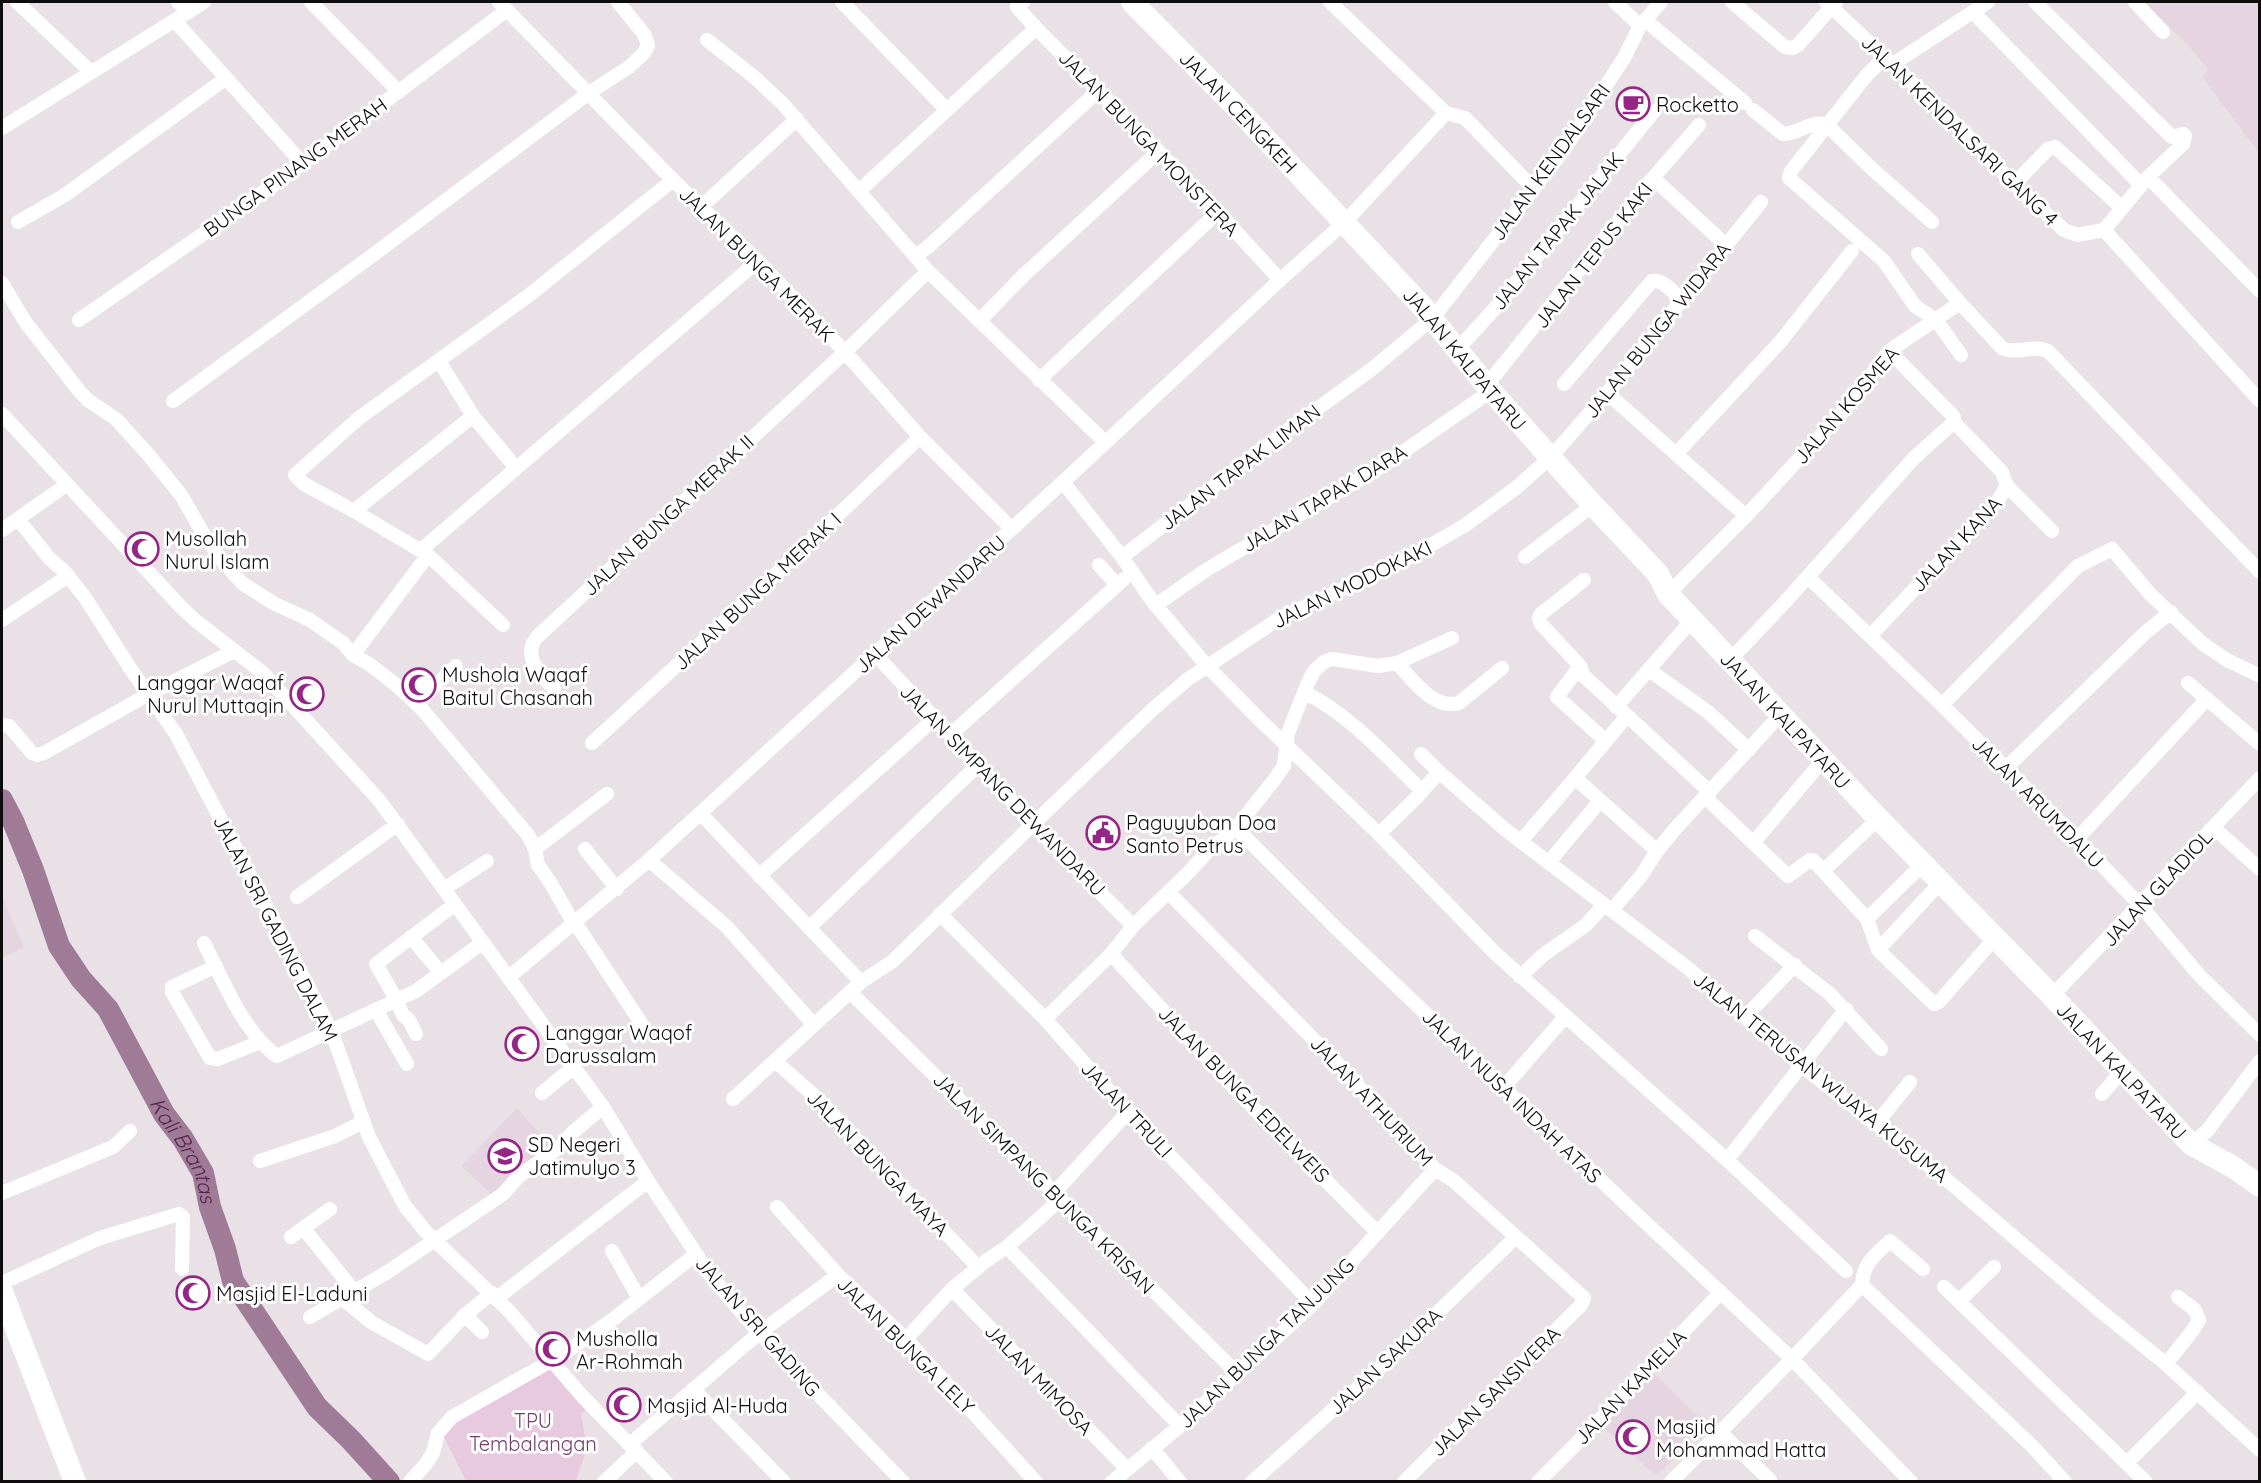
<svg xmlns="http://www.w3.org/2000/svg" width="2261" height="1483" viewBox="0 0 2261 1483" font-family="Quicksand,sans-serif">
<style>
.built{fill:#e5d5e1}
.green{fill:#e7c9e0}
.lines{fill:none;stroke-linecap:round;stroke-linejoin:round}
.river{stroke:#9f7b97;stroke-width:22}
.minor{stroke:#fff;stroke-width:14}
.primary{stroke:#fff;stroke-width:22}
.labels{text-anchor:middle;dominant-baseline:central;stroke-width:6;stroke-linejoin:round;paint-order:stroke}
.poi-label{font-size:20px;fill:#0f0c0e;stroke:#fff;text-anchor:start}
.street-label{font-size:20px;fill:#0f0c0e;stroke:#fff}
.park-label{font-size:20px;fill:#724068;stroke:#fff}
.water-label{font-size:21px;font-style:italic;fill:#55254d;stroke:#fff}
</style>
<rect width="100%" height="100%" fill="#eae1e7"/>
<!-- built -->
<path class="built" d="M2143 2H2259V153L2202 77 2208 69 2187 44Z
M2 897 24 947 2 958Z
M517 1108 552 1147 493 1196 461 1166Z
M1651 1370 1707 1425 1656 1476 1600 1424Z"/>
<!-- green -->
<path class="green" d="M550 1366 587 1408 581 1414 586 1442 584 1457 576 1481H466L443 1435 446 1427Z"/>
<g class="lines">
<!-- river -->
<path class="river" id="s1" d="M2 800 13 821 33 870 59 946 81 979 108 1009 164 1114 183 1139 203 1173 210 1207 225 1249 233 1281 317 1407 351 1440 389 1482"/>
<!-- minor -->
<path class="minor" d="M17 2 91 72
M178 2 189 12
M311 2 399 92
M499 2 673 180 758 261 845 352 920 437 1012 529
M842 2 946 109
M1023 2 1017 7 1036 28 1218 212 1280 280
M1330 2 1446 113 1465 118 1533 188
M1615 2 1640 26
M1732 2 1785 47 1793 48 1798 45 1836 2
M1826 2 1960 128 2014 184 2064 230 2077 235 2104 230
M2035 2 2172 137 2183 134 2185 136 2183 144 2148 177 2104 230
M2135 2 2163 32
M1973 12 2141 185
M1645 20 1745 103
M175 21 302 163
M707 40 753 76 783 104 928 271 1105 442
M1885 57 1866 76 1791 171 1789 178 1884 261 1915 306 1936 320 1961 355
M1893 64 1988 2
M1753 110 1783 134C1798 134 1813 119 1827 125L1870 167 1932 222
M2 128 204 2
M2148 177 2260 291
M1653 178 1726 245
M2014 184 2048 149 2055 147 2122 208
M859 191 1036 28
M701 207 797 119
M18 222 65 195 225 79
M2104 230 2260 401
M1918 254 1960 303 2002 348C2016 355 2033 344 2048 351L2260 572
M915 256 928 247 1098 91
M2 283 26 323 80 392 89 401 116 419 147 453 181 495 204 535 220 558 242 583 273 603 310 620 343 643 353 655 369 664 395 684 421 708 528 835 535 849 538 865 550 882 574 924 580 930 643 1026
M79 320 278 182 507 10
M979 321 1024 275 1159 151
M1458 349 1497 306 1654 111
M1889 351 1954 417V422
M439 361 473 416 516 468
M1039 380 1218 212
M1564 384 1652 281C1663 279 1673 292 1681 300
M1487 385 1653 178 1699 125
M1607 393 1746 516
M173 401 373 255 589 93 629 67 644 53 648 45 644 34 618 2
M2 414 181 607 196 621 263 673 379 800 603 1107 648 1181 710 1275 759 1333 903 1482
M1676 454 1781 341 1852 251
M1063 482 1122 557 1153 602 1207 666 1260 720 1379 834 1496 954 1727 1160 1846 1271
M2007 486 2052 531
M354 511 473 416
M18 519 49 558 65 572 86 599 130 668 176 734 331 1030 369 1137 405 1206 426 1232 509 1311 582 1396 666 1482
M2 530 66 485
M421 550 758 261
M1122 557 1274 440 1372 369 1433 318 1563 151 1624 58 1640 26 1661 2
M1525 557 1593 505
M1099 565 1117 585
M1808 577 1942 705 2077 839 2140 905 2199 975 2260 1035
M1584 580 1541 614 1539 618 1541 624 1580 666 1584 676 1710 792
M1668 594 1746 516 1848 406 1889 351 1960 303
M1156 605 1206 570 1384 465 1491 391
M2 620 68 576
M503 625 428 555 354 511 304 484 295 475 359 418 528 296 673 180
M1870 636 1997 502 2007 486 2002 472 1954 422
M875 654 1033 824 1133 926
M353 655 428 555
M1730 660 1785 602 1914 458 1954 422
M1397 663C1412 679 1433 710 1459 703L1502 668
M1580 666 1557 697 1606 741
M1649 670 1708 712 1749 750
M2188 683 2260 744
M554 689C541 674 521 657 537 637L845 352 928 271
M1304 692C1350 715 1386 756 1422 791
M416 704 456 666
M1942 705 2078 566 2112 549 2150 594 2203 644 2227 660 2260 676
M1616 707 1692 620
M1626 717 1575 778 1657 851
M2 725 9 726 32 753 37 755 44 753 149 694 234 651
M950 735 1124 579
M592 743 774 576 920 437
M1421 754 1439 772
M2005 769 2146 632 2171 612
M1705 797 1788 876 1810 860H1813L1867 919 1878 950 1934 1004 1939 1002 1995 938
M700 813 861 982
M1236 828 1337 929 1630 1208 1792 1359 1911 1482
M2214 828 2260 869
M1379 834 1416 798 1439 772 1507 831 1689 969 1806 1069 1947 1180 2098 1309 2166 1364 2260 1450
M2077 839 2206 700
M1521 841 1575 778
M1754 842 1823 760
M535 849 607 794
M585 849 617 889
M649 860 727 927 814 1025
M1549 862 1600 801
M1823 871 1878 819
M759 876 934 719
M444 889 487 861
M1168 892 1337 1063 1435 1169 1454 1181 1584 1298 1581 1305 1404 1482
M297 897 398 824
M1612 910 1641 876 1657 851 1675 829 1781 714
M940 914 1045 1019 1128 1112 1313 1304
M1867 919 1922 865
M809 928 978 765
M1755 936 1830 994 1881 1049
M411 937 441 973
M204 943C223 980 243 1032 277 1056L416 991 482 943
M1878 950 1940 883
M1111 954 1241 1095 1378 1233
M216 966 172 987V992L210 1058 218 1059 260 1042
M1520 977 1543 955 1586 925 1604 905
M508 978 649 860 1063 482 1280 280 1345 222 1446 113
M850 992 1238 1374
M2052 996 2260 778
M376 1010 407 1064
M1746 1016 1795 965
M1045 1019 1111 954 1133 926 1188 873 1208 851 1236 828 1274 780 1284 766 1288 733 1307 685 1314 671 1324 662 1332 659 1378 666 1397 663 1452 638
M416 1034 409 1020 403 1015 396 999 376 964 454 905
M775 1061 818 1099 978 1267
M1504 1087 1565 1017
M542 1093 574 1067
M2102 1094 2123 1070
M733 1099 861 982 893 961 1033 824 1153 709 1188 679 1280 618 1403 561 1464 526 1516 488 1551 457 1607 393 1761 202
M1876 1124 1910 1082
M2191 1144 2207 1131 2260 1061
M1727 1160 1846 1009
M260 1161 335 1136 363 1122
M1055 1192 1128 1112
M2 1193 113 1147 130 1131
M777 1207 838 1275 906 1339 1036 1482
M304 1229 354 1291
M291 1237 330 1209
M1007 1247 1180 1426
M612 1251 639 1298
M2 1283 100 1238 179 1214 183 1217 182 1269
M1862 1285 2033 1447 2065 1482
M1944 1287 2146 1482
M952 1289 1127 1469
M342 1298 371 1322 428 1354 465 1315 492 1293
M497 1298 648 1181
M1959 1301 1994 1267
M465 1315 482 1332
M310 1317 386 1273 503 1194 519 1176 561 1146 573 1132 603 1107
M906 1339 952 1289 987 1260 1007 1247 1061 1199
M2166 1364 2193 1330 2199 1320 2195 1310 2178 1297
M693 1389 784 1482
M1719 1431 1770 1480
M630 1444 759 1333 838 1275
M1152 1448 1180 1482
M2127 1463 2198 1392
M410 1482 425 1465 433 1453 438 1433 452 1417 565 1353 612 1320 695 1255
M604 1482 637 1451
M1112 1482 1180 1426 1313 1304 1435 1169
M1252 1482 1382 1366 1516 1237
M1538 1482 1585 1435 1721 1292
M1671 1482 1792 1359 1862 1285C1863 1263 1875 1255 1890 1241L1923 1269"/>
<!-- primary -->
<g class="primary">
<path id="s2" d="M1132 2 1234 105 1421 305 1491 391 1593 505 1658 574 1668 594 1873 813 2052 996 2191 1144 2233 1167 2260 1186"/>
<path d="M2 1292 75 1482"/>
</g>
</g>
<!-- icons -->
<defs>
<symbol id="cafe-ring" viewBox="-11 -11 22 22"><circle r="9.5" fill="#fff" stroke="#952686" stroke-width="1.5"/><path d="M-5.5-4.5H6V0H3Q3 3.5 0 3.5H-2.5Q-5.5 3.5-5.5 0ZM3-3.2v2h1.7v-2ZM-6 4.5H4V6H-6Z" fill="#952686"/></symbol>
<symbol id="mosque-ring" viewBox="-11 -11 22 22"><circle r="9.5" fill="#fff" stroke="#952686" stroke-width="1.5"/><path d="M3.5-4.9A6 6 0 1 0 3.5 4.9A5 5 0 1 1 3.5-4.9Z" fill="#952686"/></symbol>
<symbol id="civic-ring" viewBox="-11 -11 22 22"><circle r="9.5" fill="#fff" stroke="#952686" stroke-width="1.5"/><path d="M-.6-6.5H3V-4.5H.6V-3L4-1V1h2V6H-6V1h2V-1L-.6-3ZM-1.2 2.5V6h2.4V2.5Z" fill="#952686"/></symbol>
<symbol id="school-ring" viewBox="-11 -11 22 22"><circle r="9.5" fill="#fff" stroke="#952686" stroke-width="1.5"/><path d="M0-5L7-2L0 1L-7-2ZM-4 1L0 2.5L4 1V4Q0 6-4 4Z" fill="#952686"/></symbol>
</defs>
<g fill-rule="evenodd">
<use href="#cafe-ring" x="1614" y="85" width="38" height="38"/>
<use href="#mosque-ring" x="123" y="530" width="38" height="38"/>
<use href="#mosque-ring" x="400" y="666" width="38" height="38"/>
<use href="#mosque-ring" x="288" y="675" width="38" height="38"/>
<use href="#civic-ring" x="1084" y="814" width="38" height="38"/>
<use href="#mosque-ring" x="503" y="1025" width="38" height="38"/>
<use href="#school-ring" x="486" y="1137" width="38" height="38"/>
<use href="#mosque-ring" x="174" y="1274" width="38" height="38"/>
<use href="#mosque-ring" x="534" y="1330" width="38" height="38"/>
<use href="#mosque-ring" x="605" y="1386" width="38" height="38"/>
<use href="#mosque-ring" x="1614" y="1418" width="38" height="38"/>
</g>
<g class="labels">
<!-- poi labels -->
<g class="poi-label">
<text x="1656" y="104">Rocketto</text>
<text x="165" y="538">Musollah<tspan x="165" dy="23">Nurul Islam</tspan></text>
<text x="442" y="674">Mushola Waqaf<tspan x="442" dy="23">Baitul Chasanah</tspan></text>
<text x="284" y="682" text-anchor="end">Langgar Waqaf<tspan x="284" dy="23">Nurul Muttaqin</tspan></text>
<text x="1126" y="822">Paguyuban Doa<tspan x="1126" dy="23">Santo Petrus</tspan></text>
<text x="545" y="1032">Langgar Waqof<tspan x="545" dy="23">Darussalam</tspan></text>
<text x="528" y="1144">SD Negeri<tspan x="528" dy="23">Jatimulyo 3</tspan></text>
<text x="216" y="1293">Masjid El-Laduni</text>
<text x="576" y="1338">Musholla<tspan x="576" dy="23">Ar-Rohmah</tspan></text>
<text x="647" y="1405">Masjid Al-Huda</text>
<text x="1656" y="1426">Masjid<tspan x="1656" dy="23">Mohammad Hatta</tspan></text>
</g>
<!-- street labels -->
<g class="street-label">
<text stroke="none"><textPath href="#s2" startOffset="153">JALAN CENGKEH</textPath></text>
<text transform="translate(1960 130) rotate(44)">JALAN KENDALSARI GANG 4</text>
<text transform="translate(1149 143) rotate(46)">JALAN BUNGA MONSTERA</text>
<text transform="translate(1550 162) rotate(-54)">JALAN KENDALSARI</text>
<text transform="translate(295 167) rotate(-36)">BUNGA PINANG MERAH</text>
<text transform="translate(1557 231) rotate(-51)">JALAN TAPAK JALAK</text>
<text transform="translate(1593 255) rotate(-52)">JALAN TEPUS KAKI</text>
<text transform="translate(757 264) rotate(45)">JALAN BUNGA MERAK</text>
<text transform="translate(1657 330) rotate(-51)">JALAN BUNGA WIDARA</text>
<text stroke="none"><textPath href="#s2" startOffset="488">JALAN KALPATARU</textPath></text>
<text transform="translate(1846 405) rotate(-49)">JALAN KOSMEA</text>
<text transform="translate(1240 467) rotate(-37)">JALAN TAPAK LIMAN</text>
<text transform="translate(1324 498) rotate(-31)">JALAN TAPAK DARA</text>
<text transform="translate(668 515) rotate(-43)">JALAN BUNGA MERAK II</text>
<text transform="translate(1956 544) rotate(-47)">JALAN KANA</text>
<text transform="translate(1352 584) rotate(-26)">JALAN MODOKAKI</text>
<text transform="translate(757 591) rotate(-43)">JALAN BUNGA MERAK I</text>
<text transform="translate(930 604) rotate(-42)">JALAN DEWANDARU</text>
<text stroke="none"><textPath href="#s2" startOffset="972">JALAN KALPATARU</textPath></text>
<text transform="translate(1003 790) rotate(46)">JALAN SIMPANG DEWANDARU</text>
<text transform="translate(2038 802) rotate(45)">JALAN ARUMDALU</text>
<text transform="translate(2157 888) rotate(-47)">JALAN GLADIOL</text>
<text transform="translate(276 928) rotate(63)">JALAN SRI GADING DALAM</text>
<text stroke="none"><textPath href="#s2" startOffset="1458">JALAN KALPATARU</textPath></text>
<text transform="translate(1821 1077) rotate(39)">JALAN TERUSAN WIJAYA KUSUMA</text>
<text transform="translate(1244 1094) rotate(46)">JALAN BUNGA EDELWEIS</text>
<text transform="translate(1512 1096) rotate(44)">JALAN NUSA INDAH ATAS</text>
<text transform="translate(1372 1101) rotate(47)">JALAN ATHURIUM</text>
<text transform="translate(1127 1109) rotate(47)">JALAN TRULI</text>
<text transform="translate(878 1163) rotate(46)">JALAN BUNGA MAYA</text>
<text transform="translate(1044 1183) rotate(45)">JALAN SIMPANG BUNGA KRISAN</text>
<text transform="translate(758 1326) rotate(49)">JALAN SRI GADING</text>
<text transform="translate(1266 1343) rotate(-44)">JALAN BUNGA TANJUNG</text>
<text transform="translate(906 1345) rotate(45)">JALAN BUNGA LELY</text>
<text transform="translate(1385 1361) rotate(-43)">JALAN SAKURA</text>
<text transform="translate(1039 1379) rotate(46)">JALAN MIMOSA</text>
<text transform="translate(1630 1387) rotate(-46)">JALAN KAMELIA</text>
<text transform="translate(1495 1391) rotate(-45)">JALAN SANSIVERA</text>
</g>
<!-- park labels -->
<g class="park-label">
<text x="533" y="1420">TPU<tspan x="533" dy="23">Tembalangan</tspan></text>
</g>
<!-- water labels -->
<g class="water-label">
<text stroke="none"><textPath href="#s1" startOffset="398">Kali Brantas</textPath></text>
</g>
</g>
<!-- border -->
<rect width="2261" height="1483" fill="none" stroke="#0f0c0e" stroke-width="6"/>
</svg>
